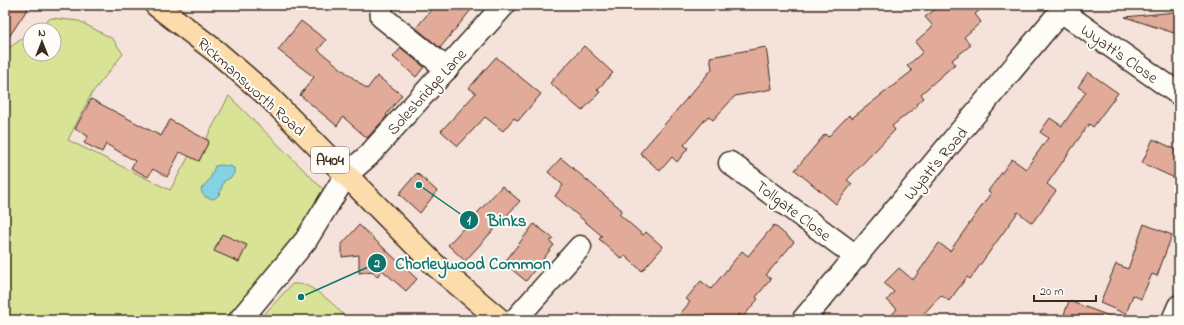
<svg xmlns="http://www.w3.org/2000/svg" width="1184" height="325" font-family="'Indie Flower',sans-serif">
  <rect width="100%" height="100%" fill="#f5e3db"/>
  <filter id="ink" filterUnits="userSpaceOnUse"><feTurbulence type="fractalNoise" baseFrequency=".025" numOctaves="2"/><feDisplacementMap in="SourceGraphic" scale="8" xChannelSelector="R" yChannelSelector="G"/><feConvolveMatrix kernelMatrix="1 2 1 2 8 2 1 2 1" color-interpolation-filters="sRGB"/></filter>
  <g filter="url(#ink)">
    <g fill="#d8e396" stroke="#8a865a">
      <path d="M51,18L79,21L113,39L123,54L92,93L68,140L170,190L189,156L199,161L209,141L206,139L229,96L323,189L296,237L227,320H5V55L9,48L30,33V54H54V30H35Z"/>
      <path d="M292,284C296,284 301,284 305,285C316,289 342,309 346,320H259Z"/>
    </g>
    <path fill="#84d2e2" stroke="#678f94" d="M220,165L230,166L234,168V174L230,178L224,181L219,195L214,199C207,198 202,197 201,189L210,179L215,166Z"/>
    <g fill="#e2aa99" stroke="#3b2a1e">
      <path d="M5,5H30L5,43Z"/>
      <path d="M435,5H475L440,48L416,28Z"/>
      <path d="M941,5H986L975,14L981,22L964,37L971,45L952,60L955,64L921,94L924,98L916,104L917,106L892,126L895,130L847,180L852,184L836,204L795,170L825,134L828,137L849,115L852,118L912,71L907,66L923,52L915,42L933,26L925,17Z"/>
      <path d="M1175,12L1177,34L1125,17Z"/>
      <path d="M301,21L326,40L318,50L367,89L377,76L402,95L386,115L387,116L367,138L343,117L337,126L300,95L314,77L278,50Z"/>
      <path d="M584,46L613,73L597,90L600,92L582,111L550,83Z"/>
      <path d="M766,47L772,89L735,96L713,120L708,116L684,145L688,148L677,162L672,157L660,171L640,153L712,69L710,57Z"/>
      <path d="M401,48L424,67L416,77L393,57Z"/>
      <path d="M496,57L541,94L518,121L514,118L503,131L485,117L458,146L441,131L476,93L469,88Z"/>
      <path d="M1088,72L1118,93L1093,127L1089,124L1047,184L1056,191L1032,223L1018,212L970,279L967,277L949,301L941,295L918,320H887L897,309L887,300L894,292L884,283L899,268L913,280L939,243L950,251L991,193L988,191L1012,159L1026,169L1048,138L1040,132L1050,118L1062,126L1086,92L1078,87Z"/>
      <path d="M91,99L161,136L170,120L209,141L199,161L180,152L167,177L153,169L148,177L131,168L135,161L106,144L102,152L84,143L88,136L75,129Z"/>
      <path d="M1153,139L1179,151V180L1142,163Z"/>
      <path d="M561,158L622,210L619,214L643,235L646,232L663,247L642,271L625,256L622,259L599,239L602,236L555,196L563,185L548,172Z"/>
      <path d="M417,173L437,191L420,213L399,194Z"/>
      <path d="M502,186L520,201L465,261L448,245Z"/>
      <path d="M534,224L553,238L550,242L554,245L526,281L504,263Z"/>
      <path d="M1144,224L1172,235L1157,276L1152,274L1141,299L1133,295L1126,314L1100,303L1116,264L1128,269Z"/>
      <path d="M359,225L417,279L406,291L382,270L377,277L372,271L359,273V255L342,257V244Z"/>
      <path d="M774,225L794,242L766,275L771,279L756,297L758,299L743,317L739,314L734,320H675L690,302L686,299L701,281L711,289L742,251L748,256Z"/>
      <path d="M222,234L247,245L239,262L214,251Z"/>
      <path d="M1069,301L1115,318V320H1062Z"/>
    </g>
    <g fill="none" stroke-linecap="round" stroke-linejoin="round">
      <g stroke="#3b2a1e" stroke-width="25">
        <g id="minor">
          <path d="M381,5L382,17L447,69"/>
          <path d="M1061,11L1179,94"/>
          <path d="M730,163L857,257"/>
          <path d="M240,320L306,240L346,175L368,156L504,5"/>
          <path d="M515,320L580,247"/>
          <path d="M803,320L1066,5"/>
          <path d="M1173,320L1179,306"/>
        </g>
      </g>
      <g stroke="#3b2a1e" stroke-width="25">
        <path id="major" d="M156,5L218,53L269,97L436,266L500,320"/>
      </g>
      <use href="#minor" stroke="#fdfcf7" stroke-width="22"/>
      <use href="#major" stroke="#fddcac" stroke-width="22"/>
    </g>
  </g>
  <g text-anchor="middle" stroke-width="4" stroke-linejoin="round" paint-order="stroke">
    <rect fill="#fdfcf7" stroke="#75695f" stroke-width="1" x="311" y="147" width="38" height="26" rx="3"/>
    <g font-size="15" font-weight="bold" fill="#3b2a1e">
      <text x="330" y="165">A404</text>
    </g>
    <g font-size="16" fill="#3b2a1e" stroke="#fdfcf7">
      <text transform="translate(1120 53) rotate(35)" y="6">Wyatt's Close</text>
      <text transform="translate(252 86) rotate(42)" y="6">Rickmansworth Road</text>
      <text transform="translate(426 91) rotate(-48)" y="6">Solesbridge Lane</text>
      <text transform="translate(935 163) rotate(-50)" y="6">Wyatt's Road</text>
      <text transform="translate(794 210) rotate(37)" y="6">Tollgate Close</text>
    </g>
  </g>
  <path fill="none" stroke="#0f766e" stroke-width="1.5" d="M419 185L469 220M301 297L377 263"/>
  <g fill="#0f766e" stroke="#fdfcf7" stroke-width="1.5">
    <circle cx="419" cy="185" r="4"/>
    <circle cx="301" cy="297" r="4"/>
    <circle cx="469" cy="220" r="10"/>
    <circle cx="377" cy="263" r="10"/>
  </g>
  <g font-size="12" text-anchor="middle" font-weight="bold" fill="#fff">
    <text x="469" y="224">1</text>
    <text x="377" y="267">2</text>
  </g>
  <g font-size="17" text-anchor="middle" font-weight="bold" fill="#0f766e" stroke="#fdfcf7" stroke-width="4" stroke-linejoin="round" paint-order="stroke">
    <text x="507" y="226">Binks</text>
    <text x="473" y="269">Chorleywood Common</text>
  </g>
  <rect width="1184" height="325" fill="none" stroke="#fdfcf7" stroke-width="20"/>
  <rect x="10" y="10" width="1164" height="305" fill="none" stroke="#3b2a1e" stroke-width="1.5" filter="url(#ink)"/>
  <g transform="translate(42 42)"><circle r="19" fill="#fdfcf7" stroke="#afa8a0"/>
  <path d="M0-3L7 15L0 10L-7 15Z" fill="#3b2a1e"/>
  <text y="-6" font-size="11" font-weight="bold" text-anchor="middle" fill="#3b2a1e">N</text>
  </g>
  <path d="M1034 295v6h62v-6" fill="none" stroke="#3b2a1e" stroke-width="2"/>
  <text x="1040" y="295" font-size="12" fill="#3b2a1e" stroke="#fdfcf7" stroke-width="3" paint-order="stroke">20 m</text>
</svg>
